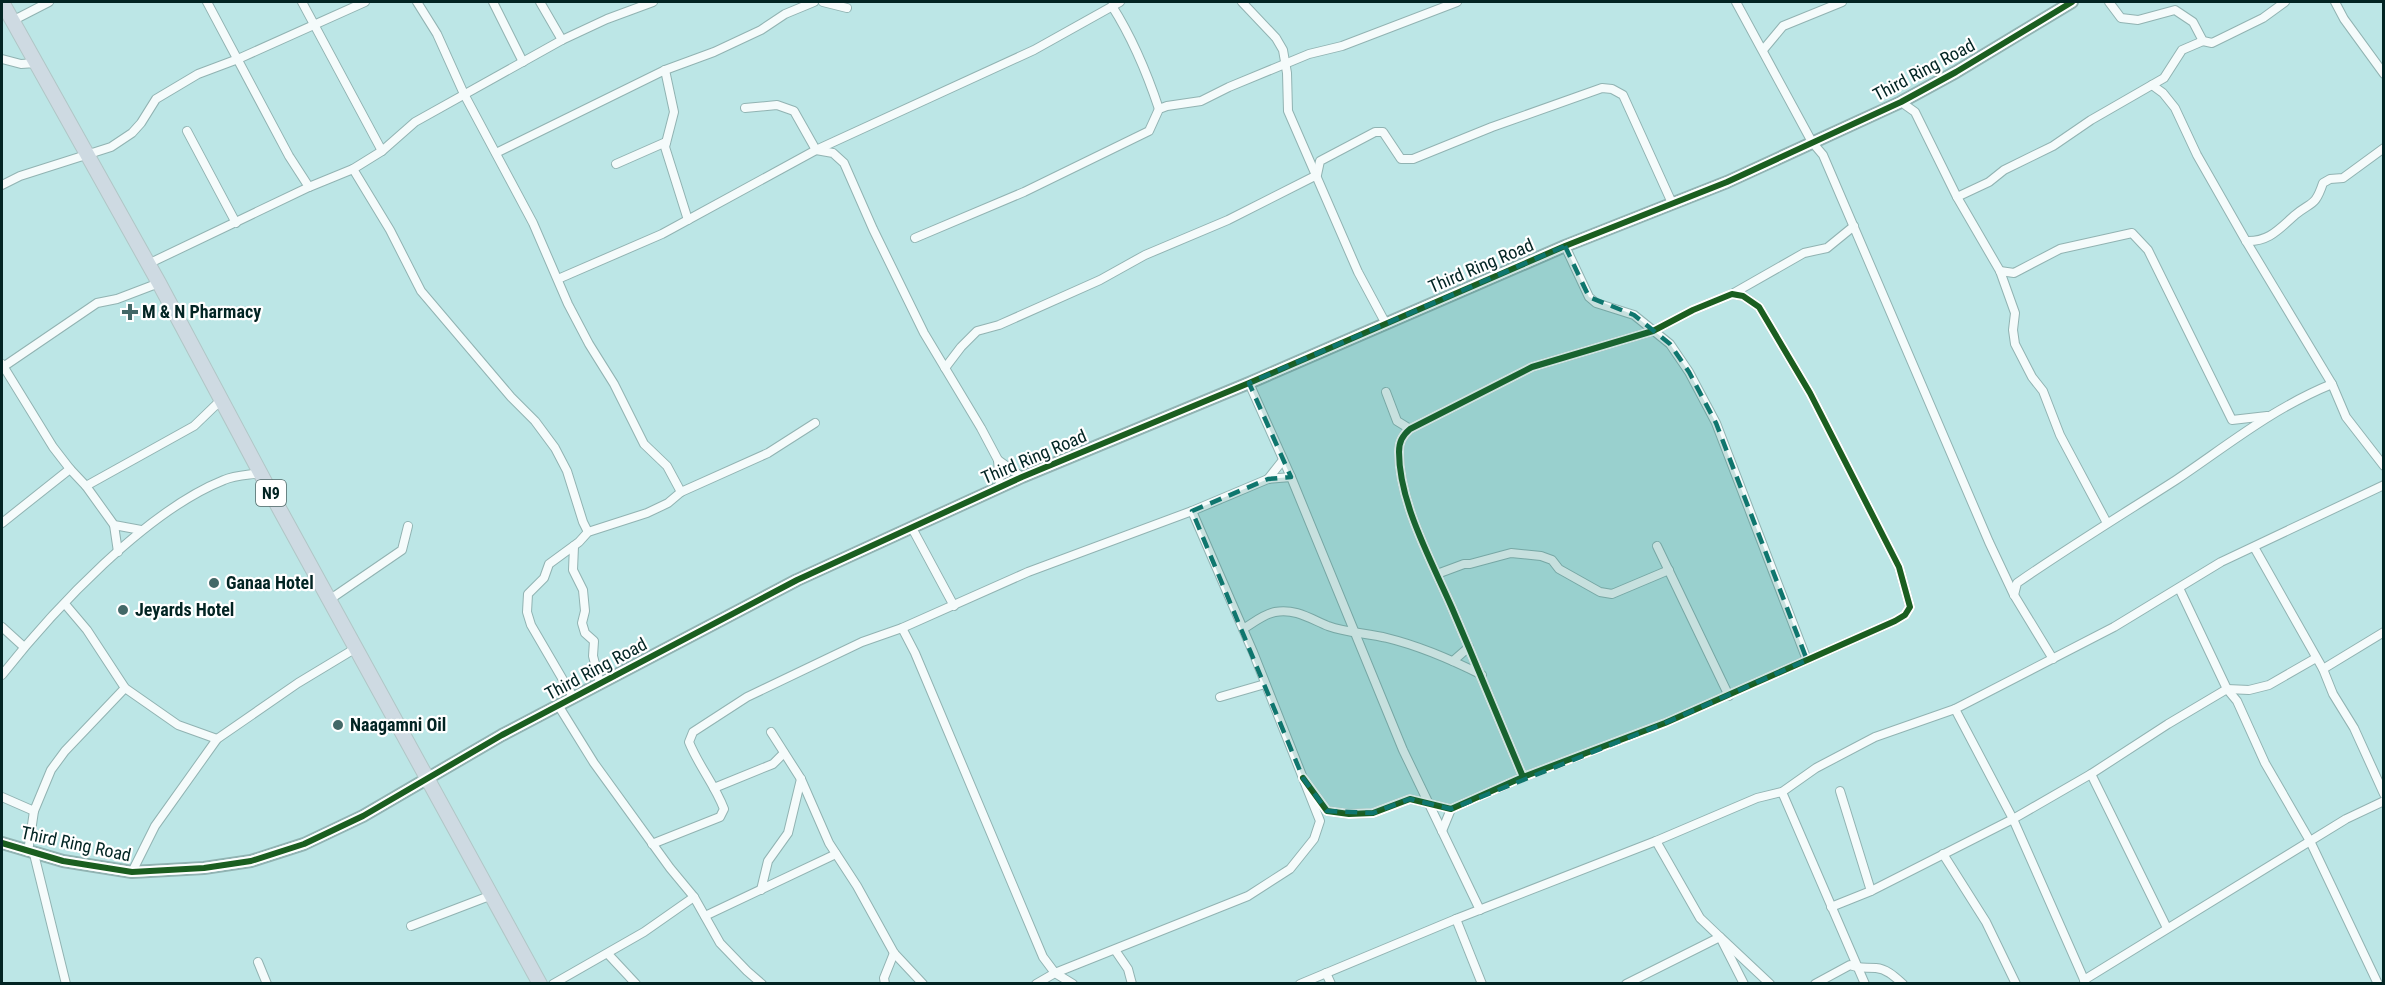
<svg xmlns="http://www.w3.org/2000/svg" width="2385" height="985" font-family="'Roboto Condensed',sans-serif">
  <rect width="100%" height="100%" fill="#bce6e6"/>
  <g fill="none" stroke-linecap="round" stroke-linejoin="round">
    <g stroke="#91b3b2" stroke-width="10">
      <g id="street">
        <path d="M207,2L289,156L309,187L353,169L382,151L415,122L562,40L607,19L653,2"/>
        <path d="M302,2L382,151"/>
        <path d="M417,2L437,34L464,94L533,223L568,304L589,344L614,384L644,444L667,466L681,492"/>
        <path d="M493,2L523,62"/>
        <path d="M540,2L562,40"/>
        <path d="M823,2L847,8"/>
        <path d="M1242,2L1276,38L1283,50L1287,73L1288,111L1358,272L1386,324"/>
        <path d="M1736,2L1812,142L1823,155L1989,542L2014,595L2053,659"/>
        <path d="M2109,2L2121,18L2138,20L2175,10L2193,22L2203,41L2212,43L2263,18L2285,2"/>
        <path d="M2335,2L2344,19L2384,74"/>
        <path d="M1112,6C1133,39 1147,73 1159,109"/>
        <path d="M12,21L49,2"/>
        <path d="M1763,50L1783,26L1842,2"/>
        <path d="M2,59L21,64L36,63"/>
        <path d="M665,70L674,112L665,147L688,220"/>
        <path d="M2152,85L2163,93L2175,108L2197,155L2246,241L2332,384L2346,417L2384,466"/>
        <path d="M1901,102L1915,112L1957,197L2000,271L2015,313L2013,330L2015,344L2032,377L2043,391L2060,435L2107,523"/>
        <path d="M745,108L777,105L794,111L816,150L833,153L844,163L873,229L924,333L981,428L998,460L1000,487"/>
        <path d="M187,131L236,223"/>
        <path d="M496,153L665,70L714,52L761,30L785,14L814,2"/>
        <path d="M616,164L666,142"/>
        <path d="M353,169L390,230L421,291L511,397L535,421L555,448L567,471L583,522L588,532"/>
        <path d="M2,185L20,176L111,147L132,133L141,123L156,99L198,74L238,59L365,2"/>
        <path d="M1957,197L1989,182L2004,170L2053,146L2091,120L2164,78L2182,50L2203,41"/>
        <path d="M915,238L1024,192L1149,131L1159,109L1167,106L1201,101L1229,87L1309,54L1342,46L1457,2"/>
        <path d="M2246,241C2269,242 2279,229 2295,215C2312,201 2315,207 2323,183L2330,179L2343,178L2384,148"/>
        <path d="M1565,246L1589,297L1596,303L1634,315L1670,344L1689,372L1716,423L1807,660"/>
        <path d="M148,264L309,187"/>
        <path d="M2000,271L2014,273L2060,249L2132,233L2148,250L2232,420L2267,416"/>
        <path d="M558,279L662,234L816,150L1034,50L1120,2"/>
        <path d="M1732,294L1804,253L1827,248L1854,226"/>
        <path d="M2,364L53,447L70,469"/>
        <path d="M3,367L97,303L117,299L159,283"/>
        <path d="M945,368L961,347L977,331L999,325L1100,280L1145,255L1228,220L1317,175L1320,161L1375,132H1383L1401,159H1413L1492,127L1602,88L1612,89L1623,95L1672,203"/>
        <path d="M1249,383L1291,477L1403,750L1480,910"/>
        <path d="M1386,392L1397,421L1410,429"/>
        <path d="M998,460L1022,477"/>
        <path d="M1268,479L1283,460"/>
        <path d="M86,486L114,525L141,530"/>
        <path d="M2,523L70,469L86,486L194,426L222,399"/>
        <path d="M114,525L118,552"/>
        <path d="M912,528L954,606"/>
        <path d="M574,546L573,570L583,590L585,611L582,623L585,633L594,641L593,656L600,683"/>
        <path d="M1657,546L1729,696"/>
        <path d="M2254,547L2323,669L2333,694L2354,728L2384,794"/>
        <path d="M1437,574L1464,564H1470L1511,553L1541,556L1552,560L1559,569L1600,592L1612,594L1669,570"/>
        <path d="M2179,588L2227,689L2237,701L2265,763L2310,841L2378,984"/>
        <path d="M2014,595L2017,583C2069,547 2123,514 2176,480C2228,445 2273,408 2332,384"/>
        <path d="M329,600L402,550L408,526"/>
        <path d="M65,604L87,630L125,688L178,725L217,739"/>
        <path d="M2,627L24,647"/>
        <path d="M902,628L915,653L1043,957L1055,973L1248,896L1290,869L1314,839L1320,821L1253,652L1192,511"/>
        <path d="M1243,629C1253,623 1264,614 1275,612C1295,608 1311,619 1328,626C1347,633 1368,633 1387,638C1420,646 1452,660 1482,675"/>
        <path d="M1453,661L1469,647"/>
        <path d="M2323,669L2384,632"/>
        <path d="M2,675C54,609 146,511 224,480C235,475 249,475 260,473"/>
        <path d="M573,697L531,625L527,612L528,594L544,578L549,564L579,542L588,532L647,513L668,503L681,492L768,453L815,423"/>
        <path d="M1220,697L1265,684"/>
        <path d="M558,705L594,763L670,868L694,897L720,943L747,971L762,984"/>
        <path d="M1955,709L2013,819L2086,984"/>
        <path d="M771,732L801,779L829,843L857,886L894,953L923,984"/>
        <path d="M2091,774L2167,928"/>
        <path d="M1303,778L1327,811L1349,814L1373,813L1410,799L1451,809L1523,777C1499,720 1476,664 1452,608C1432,562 1399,503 1399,452C1399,442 1402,436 1410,429L1532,367L1653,331L1693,310L1732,294L1743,296L1759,307L1810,393L1899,567L1910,607L1905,615L1895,621L1665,723L1523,777"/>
        <path d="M714,788L773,764L784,753"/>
        <path d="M1840,791L1871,891"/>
        <path d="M1782,792L1865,984"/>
        <path d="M2,797L34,811L51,770L65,751L125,688"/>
        <path d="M1442,831L1451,809"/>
        <path d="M1656,841L1700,918L1720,937L1744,984"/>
        <path d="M652,844L720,817L724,809C715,785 698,765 689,742L693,732L747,697L862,642L902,628L1028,572L1192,511L1268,479L1291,477"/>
        <path d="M28,852L34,811"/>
        <path d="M34,854L66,984"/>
        <path d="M1943,854L1986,922L2016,984"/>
        <path d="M132,872L155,826L217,739L298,683L356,648"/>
        <path d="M761,890L768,861L788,833L801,779"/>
        <path d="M1831,907L1871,891L2013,819L2091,774L2168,724L2227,689L2249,690L2269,685L2316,658"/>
        <path d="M705,916L836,854"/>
        <path d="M1456,919L1482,984"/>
        <path d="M411,926L492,895"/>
        <path d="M1115,950L1128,969L1132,984"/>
        <path d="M608,954L636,984"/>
        <path d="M258,962L267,984"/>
        <path d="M1326,973L1331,984"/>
        <path d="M2084,980L2346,819L2384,801"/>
        <path d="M553,984L644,932L694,897"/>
        <path d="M885,984L884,978L894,953"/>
        <path d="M1036,984L1055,973L1073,984"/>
        <path d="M1300,984L1456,919L1656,841L1757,798L1782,792L1816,768L1875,737L1955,709L2114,627L2221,562L2384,485"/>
        <path d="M1626,984L1720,937L1770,984"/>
        <path d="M1815,984L1850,965C1859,969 1866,967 1876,968C1887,969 1895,977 1903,984"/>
      </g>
    </g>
    <g stroke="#91b3b2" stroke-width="14">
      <path id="secondary" d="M2,843L63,861L132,872L204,868L251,861L304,844L363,816L502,735L797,580L1022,477L1249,383L1565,246L1727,182L1901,102L1956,72L2072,2"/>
    </g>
    <g stroke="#b0c6c6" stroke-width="16">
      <path id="highway" d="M2,2L159,283L280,510L540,984"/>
    </g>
    <use href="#street" stroke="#f5fbfb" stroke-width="8"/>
    <use href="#secondary" stroke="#e9f1f4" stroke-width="10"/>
    <use href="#highway" stroke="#cedae2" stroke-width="14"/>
    <g stroke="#fff" stroke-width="10">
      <g id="cycleway">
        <path d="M1303,778L1327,811L1349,814L1373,813L1410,799L1451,809L1523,777C1499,720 1476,664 1452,608C1432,562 1399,503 1399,452C1399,442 1402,436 1410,429L1532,367L1653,331L1693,310L1732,294L1743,296L1759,307L1810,393L1899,567L1910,607L1905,615L1895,621L1665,723L1523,777"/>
        <path d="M2,843L63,861L132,872L204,868L251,861L304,844L363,816L502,735L797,580L1022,477L1249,383L1565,246L1727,182L1901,102L1956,72L2072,2"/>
      </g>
    </g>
    <use href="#cycleway" stroke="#1b5e20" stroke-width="6"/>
  </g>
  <path fill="#0f766e" fill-opacity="0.2" stroke="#0f766e" stroke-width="4.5" stroke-dasharray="12 8" stroke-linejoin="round" d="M1565,246L1589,297L1634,315L1670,344L1689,372L1716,423L1807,660L1665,723L1451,809L1410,799L1373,813L1327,811L1303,778L1192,511L1268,479L1291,477L1249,383Z"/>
  <g fill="#436867" stroke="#fff" stroke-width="2">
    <path d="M127 303h6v6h6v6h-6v6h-6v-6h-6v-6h6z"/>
    <circle cx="214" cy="583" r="6"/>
    <circle cx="123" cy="610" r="6"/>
    <circle cx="338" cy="725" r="6"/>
  </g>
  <g text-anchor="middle" stroke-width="4.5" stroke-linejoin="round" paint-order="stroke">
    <rect fill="#fff" stroke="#4e6665" stroke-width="1.5" x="256" y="480" width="30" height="26" rx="4.5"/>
    <g font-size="16" font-weight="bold" fill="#022423">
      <text x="271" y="499">N9</text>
    </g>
    <g font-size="18" fill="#022423" stroke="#fff">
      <text transform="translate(1924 70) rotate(-28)" y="6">Third Ring Road</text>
      <text transform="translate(1481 266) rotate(-23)" y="6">Third Ring Road</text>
      <text transform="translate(1034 457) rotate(-23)" y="6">Third Ring Road</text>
      <text transform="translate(596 669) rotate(-28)" y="6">Third Ring Road</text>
      <text transform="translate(76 844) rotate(12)" y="6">Third Ring Road</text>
    </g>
    <g font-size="18" font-weight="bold" fill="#022423" stroke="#fff" text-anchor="start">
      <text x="142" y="318">M &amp; N Pharmacy</text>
      <text x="226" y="589">Ganaa Hotel</text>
      <text x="135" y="616">Jeyards Hotel</text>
      <text x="350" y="731">Naagamni Oil</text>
    </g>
  </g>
  <rect width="2385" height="985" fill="none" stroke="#022423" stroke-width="6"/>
</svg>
